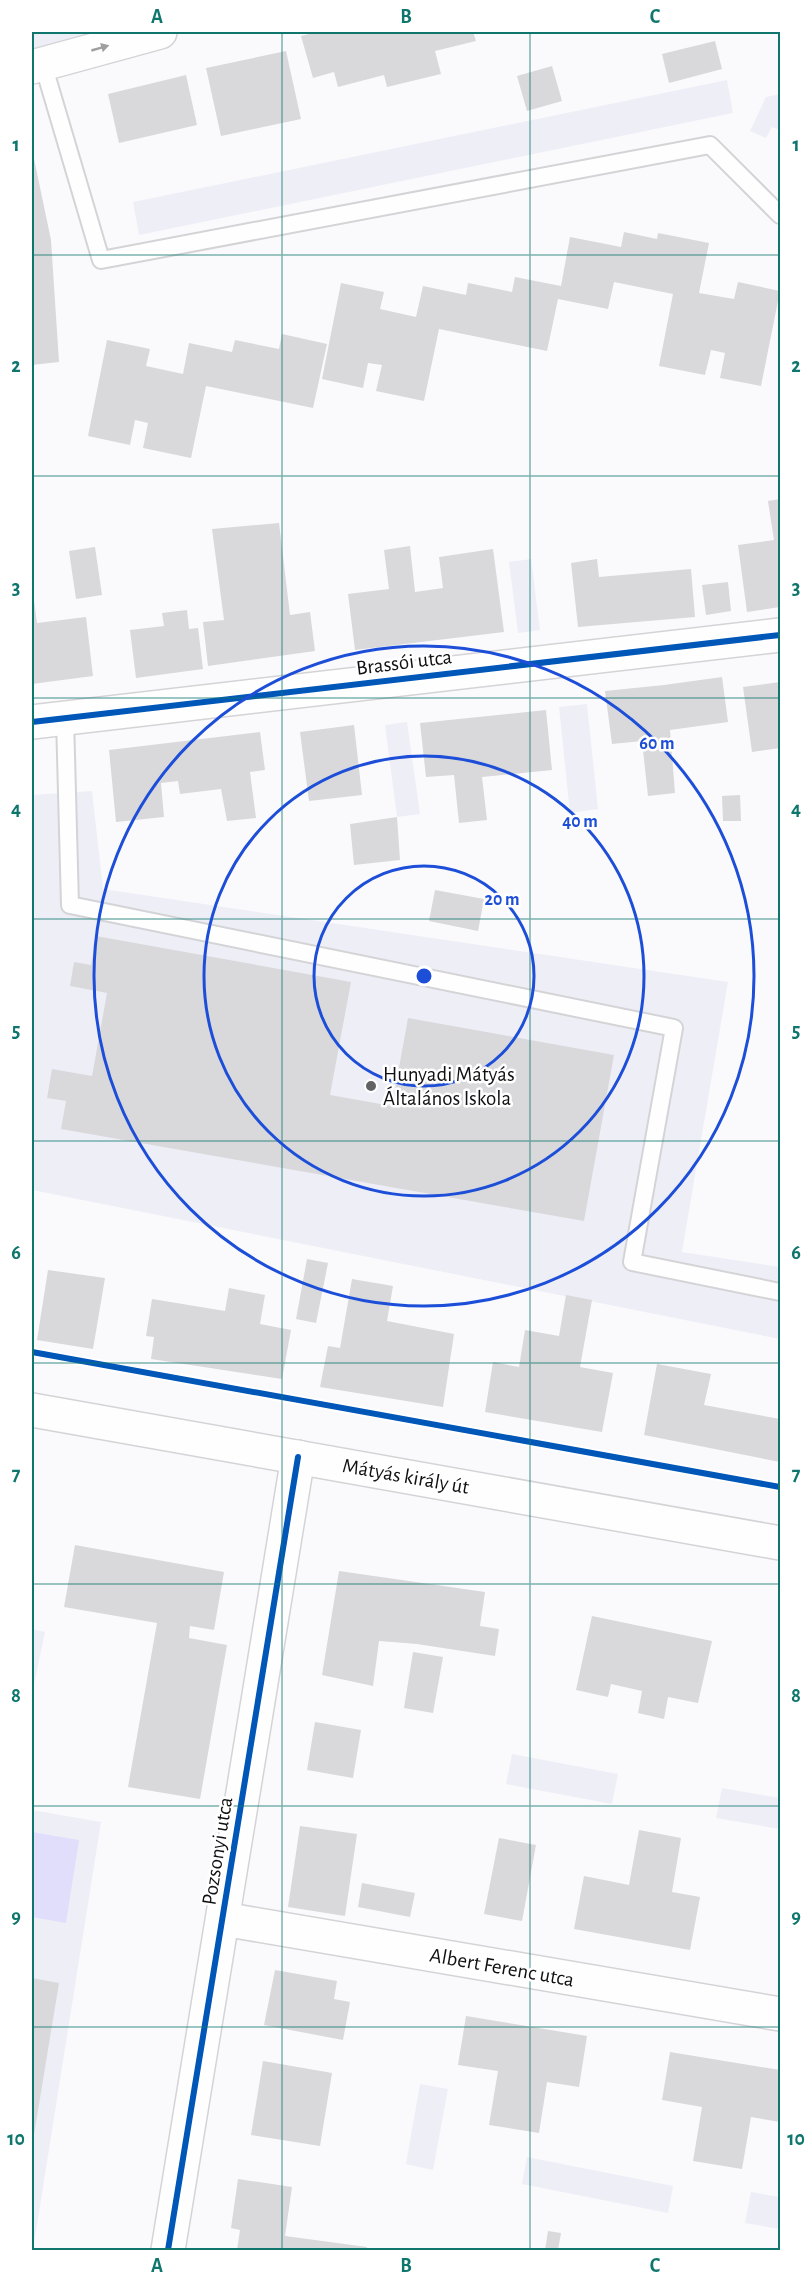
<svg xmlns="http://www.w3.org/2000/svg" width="812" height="2282" font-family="'Alegreya Sans',sans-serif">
  <rect width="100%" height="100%" fill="#fafafd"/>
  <g fill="#eeeef7">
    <path d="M32,32H94L32,49Z"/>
    <path d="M727,80L733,113L139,235L133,202Z"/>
    <path d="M780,94V130L772,127L766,138L750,131L766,97Z"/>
    <path d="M531,559L540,630L518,633L509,562Z"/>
    <path d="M587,704L598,809L570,813L559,707Z"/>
    <path d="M407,722L420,814L397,817L385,725Z"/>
    <path d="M92,791L103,889L728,982L682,1252L780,1267V1339L32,1190V795Z"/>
    <path d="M32,1629L45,1632L32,1694Z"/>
    <path d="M512,1754L618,1774L612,1804L506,1784Z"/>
    <path d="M722,1788L780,1798V1829L716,1818Z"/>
    <path d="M32,1810L101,1822L33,2250H32Z"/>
    <path d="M420,2084L448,2089L433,2170L406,2164Z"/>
    <path d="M527,2157L673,2186L668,2213L522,2184Z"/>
    <path d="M751,2192L780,2197V2229L745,2223Z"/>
  </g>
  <path fill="#e1defb" d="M32,1832L79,1840L66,1923L32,1917Z"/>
  <g fill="#d9d9dc">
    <path d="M317,32H473L476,41L435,51L441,74L387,87L384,75L338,87L334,72L313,78L301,36Z"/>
    <path d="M715,41L722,69L669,83L662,54Z"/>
    <path d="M286,51L301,119L221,136L206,68Z"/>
    <path d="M552,66L562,101L527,111L517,76Z"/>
    <path d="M186,75L197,125L119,143L108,94Z"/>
    <path d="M32,149L51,240L59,362L32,365Z"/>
    <path d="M624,232L657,239L658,233L709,243L699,293L734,299L738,282L780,291L761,386L720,378L725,353L711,350L705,375L659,366L673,294L614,282L608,309L558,299L547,351L439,329L424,401L376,391L382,365L368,363L363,388L322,379L341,283L384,292L380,309L416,317L423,286L466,295L468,283L512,292L515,277L561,286L570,237L621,247Z"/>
    <path d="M282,334L327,344L313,408L206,386L191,458L143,448L148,423L135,420L130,445L88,436L107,340L150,349L146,366L183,374L189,343L232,352L235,340L279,349Z"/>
    <path d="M780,499V607L747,612L738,545L774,540L768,501Z"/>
    <path d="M279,523L290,615L310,612L315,651L208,666L203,622L224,620L212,529Z"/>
    <path d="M410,546L415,592L443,588L439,557L493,549L504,632L355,650L348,594L389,589L384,550Z"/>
    <path d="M95,547L102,595L76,599L69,551Z"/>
    <path d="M597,559L599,577L691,569L695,617L578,627L571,563Z"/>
    <path d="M728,582L731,611L706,615L702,585Z"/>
    <path d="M32,585L37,623L86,617L93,676L32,684Z"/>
    <path d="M187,610L189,629L198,628L203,669L136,678L130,630L164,626L162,613Z"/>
    <path d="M722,677L728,722L670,730L675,793L648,796L642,741L612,744L605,691L664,685Z"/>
    <path d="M780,682V748L752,752L743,687Z"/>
    <path d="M546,710L552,770L482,777L487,820L459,823L454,775L426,777L420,723Z"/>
    <path d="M354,725L362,795L309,801L300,732Z"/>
    <path d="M260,732L265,770L250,772L256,818L227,821L221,789L180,794L178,781L161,783L164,817L116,822L109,750Z"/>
    <path d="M740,795L741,821H723L722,796Z"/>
    <path d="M397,817L400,860L354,865L350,824Z"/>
    <path d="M435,890L484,899L478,931L429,921Z"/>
    <path d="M96,936L351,982L330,1095L392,1106L408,1018L614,1055L584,1221L61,1129L66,1101L47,1098L52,1069L92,1076L107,993L70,986L74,962L91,965Z"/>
    <path d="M307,1259L328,1263L316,1323L296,1319Z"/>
    <path d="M48,1270L105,1278L93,1349L37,1340Z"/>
    <path d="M352,1279L393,1286L387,1321L454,1334L443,1407L320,1387L328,1346L340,1348Z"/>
    <path d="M229,1288L265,1295L260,1324L291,1330L282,1379L151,1359L154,1337L146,1336L152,1299L225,1311Z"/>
    <path d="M566,1295L592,1300L580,1367L613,1373L602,1432L485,1412L493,1362L519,1367L525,1330L559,1336Z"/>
    <path d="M657,1364L711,1374L704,1405L780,1419V1462L644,1435Z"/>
    <path d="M75,1545L224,1572L214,1630L190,1626L189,1638L227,1645L200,1799L128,1787L157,1623L64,1607Z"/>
    <path d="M339,1571L485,1592L480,1626L499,1629L495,1656L417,1644L379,1641L373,1686L322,1675Z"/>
    <path d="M592,1616L712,1641L698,1703L668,1697L664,1719L638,1713L642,1691L611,1684L608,1697L576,1690Z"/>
    <path d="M413,1652L443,1657L433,1713L404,1708Z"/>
    <path d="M315,1722L361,1730L353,1778L307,1770Z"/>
    <path d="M300,1826L357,1834L345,1916L288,1907Z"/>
    <path d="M639,1830L681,1838L672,1892L700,1897L690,1950L574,1929L584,1876L629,1885Z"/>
    <path d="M499,1838L536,1845L522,1921L484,1914Z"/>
    <path d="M362,1883L415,1893L410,1917L358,1907Z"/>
    <path d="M275,1970L337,1981L334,1999L350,2002L343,2040L264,2025Z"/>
    <path d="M32,1978L59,1983L33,2141L32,2140Z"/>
    <path d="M466,2016L587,2036L579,2087L547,2082L539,2133L489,2125L498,2071L458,2065Z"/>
    <path d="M670,2052L780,2070V2122L751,2117L742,2169L693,2161L702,2107L662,2100Z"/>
    <path d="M263,2061L332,2073L320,2146L251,2135Z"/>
    <path d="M238,2179L292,2187L285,2236L367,2247L366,2250H237L240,2230L231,2228Z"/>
    <path d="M548,2231L561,2233L558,2250H545Z"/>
  </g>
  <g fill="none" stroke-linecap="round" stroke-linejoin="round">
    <g stroke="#d4d4d7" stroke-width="20">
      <g id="lane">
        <path d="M43,64L101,260L710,145L780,215"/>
        <path d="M65,718L70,905L674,1028L632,1262L780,1292"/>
      </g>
    </g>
    <g stroke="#d4d4d7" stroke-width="36">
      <g id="street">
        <path d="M32,67L160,32"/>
        <path d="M32,722L780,635"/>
        <path d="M223,1919L780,2014"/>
        <path d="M168,2250L298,1457"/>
      </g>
    </g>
    <g stroke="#d4d4d7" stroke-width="36">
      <path id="primary" d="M32,1410L780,1543"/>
    </g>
    <use href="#lane" stroke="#fefeff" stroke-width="16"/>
    <use href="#street" stroke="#fefeff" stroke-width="33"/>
    <use href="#primary" stroke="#fefeff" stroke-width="33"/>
    <g stroke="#fff" stroke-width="10">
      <g id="cycleway">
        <path d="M32,722L780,635"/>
        <path d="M32,1352L780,1487"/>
        <path d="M168,2250L298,1457"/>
      </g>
    </g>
    <use href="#cycleway" stroke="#0057b8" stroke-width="6"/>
  </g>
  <defs><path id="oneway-solid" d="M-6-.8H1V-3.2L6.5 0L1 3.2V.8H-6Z" transform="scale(1.5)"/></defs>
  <use fill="#9f9fa0" href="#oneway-solid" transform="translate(100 48) rotate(-16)"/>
  <path fill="none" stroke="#0f766e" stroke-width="1.5" stroke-opacity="0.55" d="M282,32V2250M530,32V2250M32,255H780M32,476H780M32,698H780M32,919H780M32,1141H780M32,1363H780M32,1584H780M32,1806H780M32,2027H780"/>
  <g fill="none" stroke="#1d4ed8" stroke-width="3">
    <circle cx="424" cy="976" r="110"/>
    <circle cx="424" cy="976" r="220"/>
    <circle cx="424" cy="976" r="330"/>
  </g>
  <circle fill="#626264" stroke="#fff" stroke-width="2" cx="371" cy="1086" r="6"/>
  <g text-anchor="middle" stroke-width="5" stroke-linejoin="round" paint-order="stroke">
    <g font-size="21" fill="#101012" stroke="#fff">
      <text transform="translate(404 662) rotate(-7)" y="7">Brassói utca</text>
      <text transform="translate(406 1476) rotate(10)" y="7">Mátyás király út</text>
      <text transform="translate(217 1851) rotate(-81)" y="7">Pozsonyi utca</text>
      <text transform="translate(502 1967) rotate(10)" y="7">Albert Ferenc utca</text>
    </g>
    <g font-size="21" fill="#101012" stroke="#fff" text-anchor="start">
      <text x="383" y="1081">Hunyadi Mátyás<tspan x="383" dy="24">Általános Iskola</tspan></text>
    </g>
  </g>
  <circle cx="424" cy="976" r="9" fill="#1d4ed8" stroke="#fff" stroke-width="3"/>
  <g font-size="18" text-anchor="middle" font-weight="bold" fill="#1d4ed8" stroke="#fff" stroke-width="5" stroke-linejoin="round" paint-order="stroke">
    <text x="657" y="749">60 m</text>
    <text x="580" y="827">40 m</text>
    <text x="502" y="905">20 m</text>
  </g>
  <rect width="812" height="2282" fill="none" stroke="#ffffff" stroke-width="66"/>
  <rect x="33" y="33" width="746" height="2216" fill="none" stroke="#0f766e" stroke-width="2"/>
  <g font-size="20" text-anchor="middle" font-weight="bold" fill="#0f766e">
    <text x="157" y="23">A</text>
    <text x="406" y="23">B</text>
    <text x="655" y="23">C</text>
    <text x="16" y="151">1</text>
    <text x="796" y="151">1</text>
    <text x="16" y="372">2</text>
    <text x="796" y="372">2</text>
    <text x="16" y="594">3</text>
    <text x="796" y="594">3</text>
    <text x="16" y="815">4</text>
    <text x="796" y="815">4</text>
    <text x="16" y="1037">5</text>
    <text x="796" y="1037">5</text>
    <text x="16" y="1259">6</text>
    <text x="796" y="1259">6</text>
    <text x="16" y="1480">7</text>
    <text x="796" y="1480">7</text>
    <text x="16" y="1702">8</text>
    <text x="796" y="1702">8</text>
    <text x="16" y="1923">9</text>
    <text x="796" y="1923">9</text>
    <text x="16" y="2145">10</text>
    <text x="796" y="2145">10</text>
    <text x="157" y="2272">A</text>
    <text x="406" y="2272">B</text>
    <text x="655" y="2272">C</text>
  </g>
</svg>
